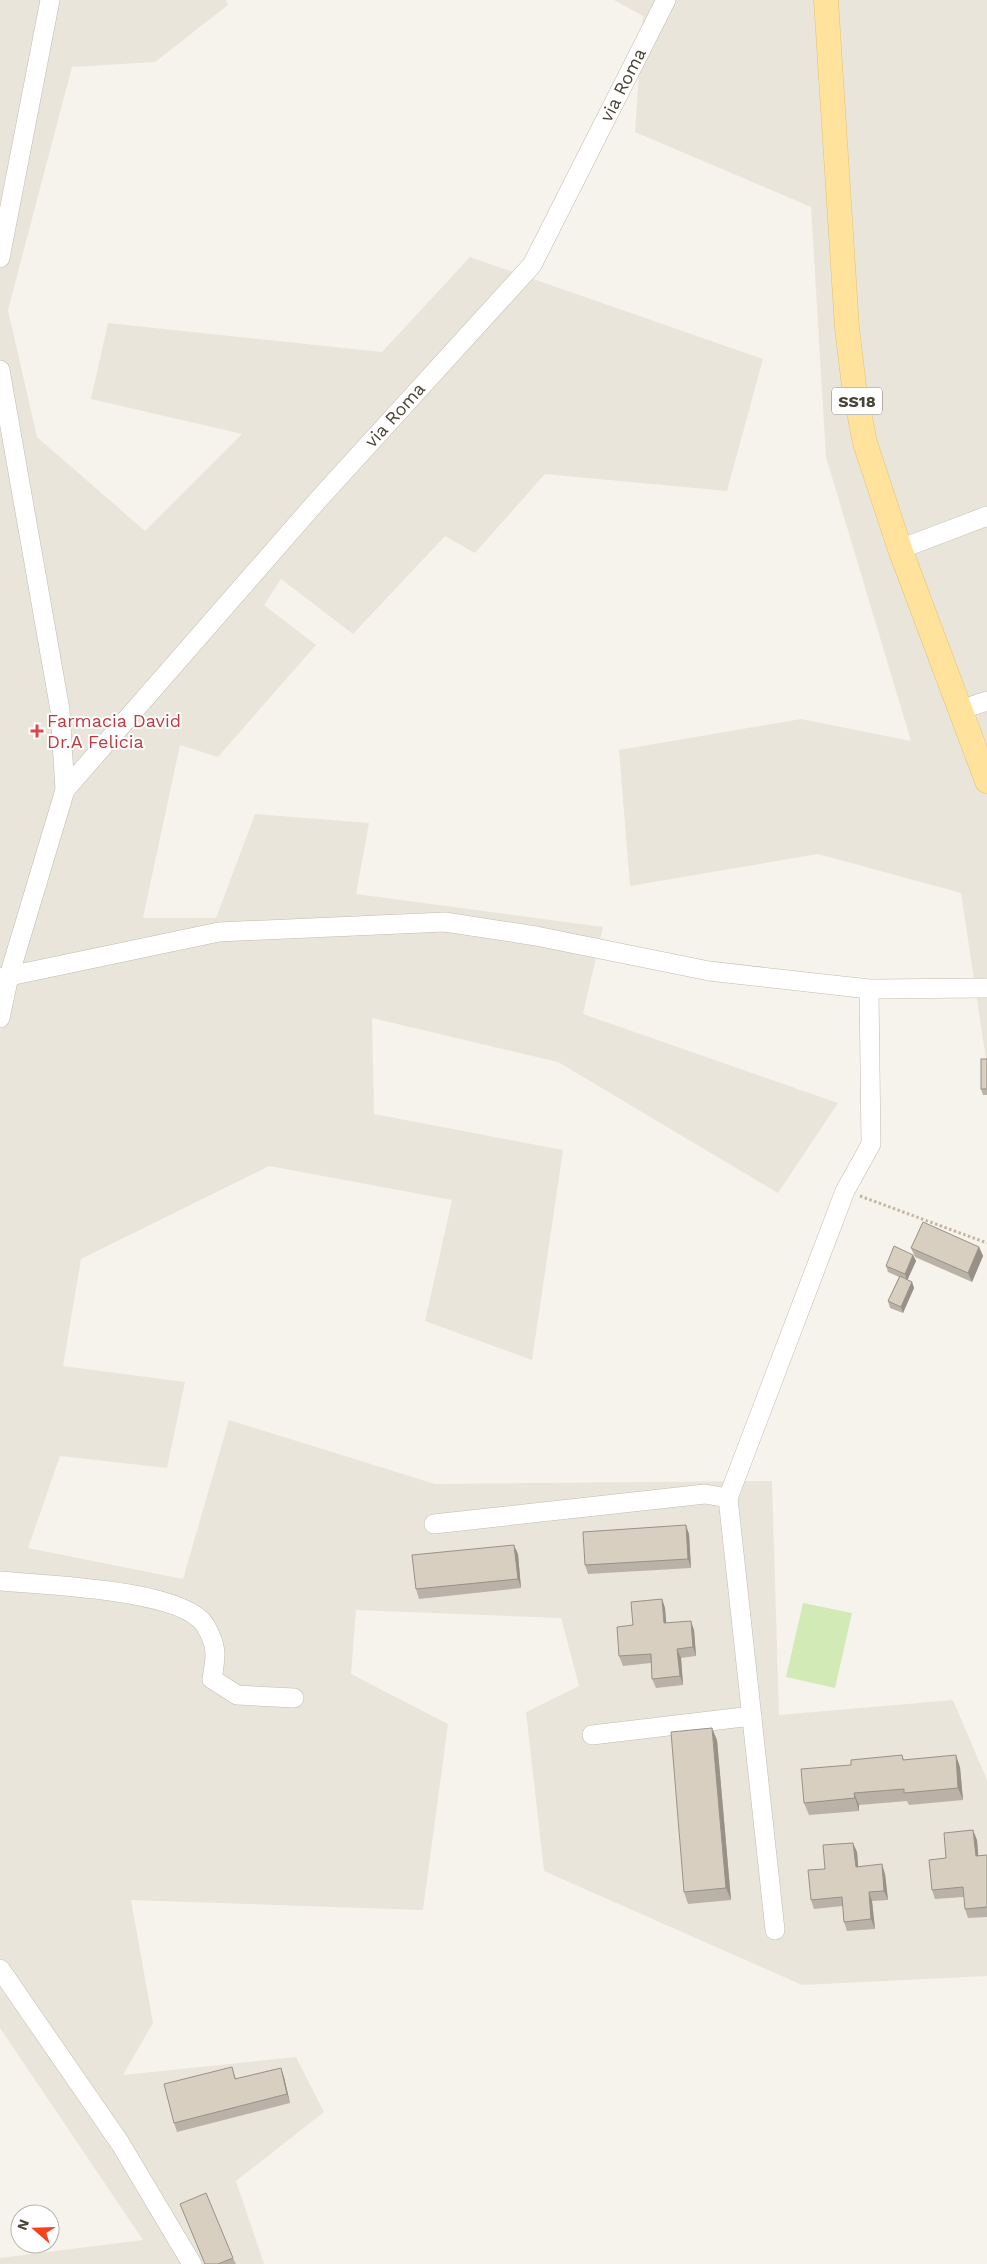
<svg xmlns="http://www.w3.org/2000/svg" width="987" height="2264" font-family="'Work Sans',sans-serif">
  <rect width="100%" height="100%" fill="#f6f3ec"/>
  <g fill="#eae5da">
    <path d="M0,0H226L228,5L155,62L72,67L8,310L37,437L145,531L242,434L91,399L108,323L382,352L470,257L763,359L727,491L545,474L475,553L445,536L353,634L281,579L264,605L316,645L218,757L180,745L143,918H216L255,814L369,823L356,894L603,927L583,1014L838,1103L778,1193L558,1062L372,1018L374,1114L563,1150L532,1360L425,1321L452,1200L269,1166L81,1259L63,1366L185,1382L167,1468L60,1456L28,1548L183,1579L229,1420L435,1484L772,1481L779,1715L953,1700L987,1780V1976L802,1985L544,1871L526,1712L579,1686L561,1618L356,1610L351,1674L448,1724L423,1910L131,1900L153,2023L123,2075L296,2057L324,2112L236,2181L264,2264H0V2258L143,2240L0,2028Z"/>
    <path d="M614,0H987V1066L961,893L818,854L630,886L619,750L801,719L911,741L826,457L811,207L635,132L643,16Z"/>
  </g>
  <path fill="#d2eab5" d="M803,1603L852,1613L835,1688L786,1677Z"/>
  <g fill="none" stroke-linecap="round" stroke-linejoin="round">
    <g stroke="#c2bbae" stroke-width="20">
      <g id="minor">
        <path d="M0,258L50,0"/>
        <path d="M0,370L60,710L65,790L9,976L0,1018"/>
        <path d="M900,549L987,516"/>
        <path d="M960,710L987,701"/>
        <path d="M65,790L318,500L532,265L666,0"/>
        <path d="M0,978L219,932L445,922L536,936L709,971L869,989L987,988"/>
        <path d="M434,1524L705,1494L728,1498"/>
        <path d="M0,1581C42,1585 182,1589 205,1625C218,1647 216,1656 212,1679L237,1695L294,1698"/>
        <path d="M592,1735L752,1716"/>
        <path d="M775,1930L728,1498L845,1191L871,1144L869,989"/>
        <path d="M0,1969L120,2143L192,2264"/>
      </g>
    </g>
    <g stroke="#e6c16a" stroke-width="25">
      <path id="major" d="M826,0L847,328L854,386L865,443L900,549L987,781"/>
    </g>
    <path stroke="#c4b79f" stroke-width="3" stroke-dasharray="2.5 2.5" stroke-linecap="butt" d="M860,1196L987,1243"/>
    <use href="#minor" stroke="#fff" stroke-width="19"/>
    <use href="#major" stroke="#ffe39c" stroke-width="24"/>
  </g>
  <g fill="#bab2a6">
    <path d="M987,1059V1095H983L981,1089Z"/>
    <path d="M979,1247L983,1256L972,1282L915,1257L911,1248Z"/>
    <path d="M913,1255L916,1261L907,1280L912,1282L914,1288L903,1313L890,1308L888,1301L899,1277L888,1272L886,1266Z"/>
    <path d="M689,1534L691,1568L588,1574L585,1565Z"/>
    <path d="M518,1554L521,1588L419,1599L416,1589Z"/>
    <path d="M662,1599L665,1608L666,1623L694,1630L696,1656L681,1658L683,1685L656,1688L652,1679L651,1663L623,1666L619,1656L633,1625Z"/>
    <path d="M717,1740L731,1900L688,1904L684,1892Z"/>
    <path d="M902,1755L904,1760L960,1767L963,1800L909,1805L907,1801L859,1805V1811L809,1815L804,1803Z"/>
    <path d="M977,1840L978,1856L987,1855V1917L968,1918L965,1909L964,1897L935,1899L932,1890Z"/>
    <path d="M857,1852L858,1867L885,1874L888,1900L872,1901L875,1929L847,1931L844,1922L843,1906L814,1909L811,1900Z"/>
    <path d="M232,2067L236,2079L281,2068L284,2077L290,2103L177,2132L174,2123Z"/>
    <path d="M180,2204L233,2258L236,2264H205Z"/>
  </g>
  <g fill="#979187">
    <path d="M979,1247L983,1256L972,1282L968,1273Z"/>
    <path d="M913,1255L916,1261L907,1281L905,1274Z"/>
    <path d="M912,1282L914,1288L903,1313L901,1307Z"/>
    <path d="M686,1525L689,1534L691,1568L688,1559Z"/>
    <path d="M514,1545L518,1554L521,1588L518,1579Z"/>
    <path d="M662,1599L665,1608L667,1633L664,1623Z"/>
    <path d="M691,1621L694,1630L696,1656L693,1647Z"/>
    <path d="M677,1649L681,1658L683,1685L680,1676Z"/>
    <path d="M712,1728L717,1740L731,1900L726,1888Z"/>
    <path d="M956,1755L960,1767L963,1800L958,1788Z"/>
    <path d="M854,1793L859,1805V1811L855,1798Z"/>
    <path d="M973,1830L977,1840L979,1865L976,1856Z"/>
    <path d="M853,1843L857,1852L859,1876L856,1867Z"/>
    <path d="M882,1864L885,1874L888,1900L884,1891Z"/>
    <path d="M869,1892L872,1901L875,1929L871,1919Z"/>
    <path d="M281,2068L284,2077L290,2103L287,2094Z"/>
  </g>
  <g fill="#d8cfc1" stroke="#979187">
    <rect x="981" y="1059" width="6" height="30"/>
    <path d="M923,1222L979,1247L968,1273L911,1248Z"/>
    <path d="M894,1246L913,1255L905,1274L886,1266Z"/>
    <path d="M900,1276L912,1282L901,1307L888,1301Z"/>
    <path d="M686,1525L688,1559L585,1565L583,1532Z"/>
    <path d="M514,1545L518,1579L416,1589L412,1555Z"/>
    <path d="M662,1599L664,1623L691,1621L693,1647L677,1649L680,1676L652,1679L651,1654L619,1656L617,1627L633,1625L631,1602Z"/>
    <path d="M712,1728L726,1888L684,1892L671,1732Z"/>
    <path d="M902,1755L903,1760L956,1755L958,1788L904,1793V1789L854,1793L855,1798L804,1803L801,1769L851,1765V1760Z"/>
    <path d="M973,1830L976,1856L987,1855V1907L965,1909L963,1887L932,1890L929,1860L946,1858L944,1833Z"/>
    <path d="M853,1843L856,1867L882,1864L884,1891L869,1892L871,1919L844,1922L842,1897L811,1900L808,1870L825,1869L823,1845Z"/>
    <path d="M232,2067L235,2079L281,2068L287,2094L174,2123L164,2084Z"/>
    <path d="M206,2193L233,2258L218,2264H205L180,2204Z"/>
  </g>
  <path fill="#e0444e" stroke="#fff" stroke-width="2" d="M34.5 723.5h5v5h5v5h-5v5h-5v-5h-5v-5h5z"/>
  <g text-anchor="middle" stroke-width="4" stroke-linejoin="round" paint-order="stroke">
    <rect fill="#fff" stroke="#817c74" stroke-width="1" x="832" y="387.5" width="50" height="27" rx="4"/>
    <g font-size="16" font-weight="bold" fill="#4b4439">
      <text x="857" y="407">SS18</text>
    </g>
    <g font-size="18" fill="#4b4439" stroke="#fff">
      <text transform="translate(623 85) rotate(-63)" y="6">via Roma</text>
      <text transform="translate(395 415) rotate(-48)" y="6">via Roma</text>
    </g>
    <g font-size="18" fill="#be3a42" stroke="#fff" text-anchor="start">
      <text x="47" y="727">Farmacia David<tspan x="47" dy="21">Dr.A Felicia</tspan></text>
    </g>
  </g>
  <g transform="translate(35 2229) rotate(290)"><circle r="24" fill="#ffffff" stroke="#b7b4b0"/>
  <path d="M0-4L9 19L0 12L-9 19Z" fill="#fc3f1d"/>
  <text y="-8" font-size="14" font-weight="bold" text-anchor="middle" fill="#4b4439">N</text>
  </g>
</svg>
